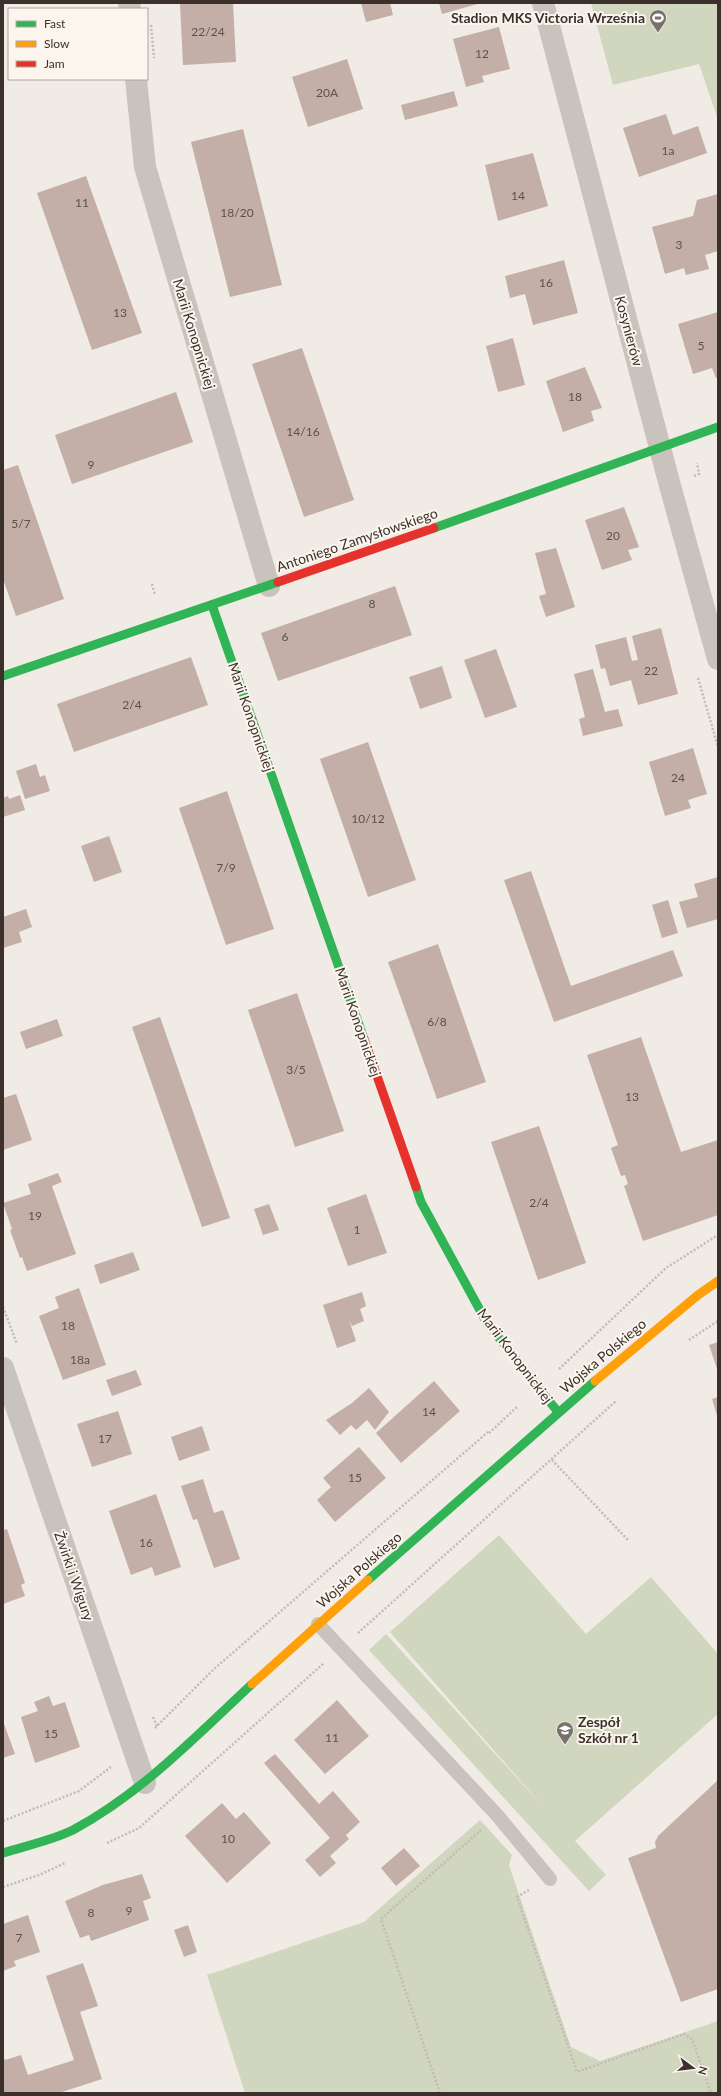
<svg xmlns="http://www.w3.org/2000/svg" width="721" height="2096" font-family="Lato,sans-serif">
  <rect width="100%" height="100%" fill="#f0ebe5"/>
  <g fill="#d1d6bf">
    <path d="M591,3H718V120L699,64L613,85Z"/>
    <path d="M499,1535L586,1634L651,1577L718,1654V1714L575,1841L606,1875L589,1891L369,1650L386,1634L548,1812L390,1632Z"/>
    <path d="M480,1820L512,1855L509,1865L571,2047L600,2061L718,2021V2093H245L207,1975L364,1922Z"/>
  </g>
  <g fill="#c3afa7">
    <path d="M180,3H233L236,62L183,65Z"/>
    <path d="M361,3H390L393,15L366,22Z"/>
    <path d="M439,3H481L442,14Z"/>
    <path d="M499,27L510,69L482,76L484,82L466,87L453,39Z"/>
    <path d="M347,59L363,109L308,127L292,77Z"/>
    <path d="M454,91L458,106L405,120L401,105Z"/>
    <path d="M666,114L673,135L698,126L707,153L639,177L623,128Z"/>
    <path d="M243,129L282,285L230,297L191,142Z"/>
    <path d="M533,153L548,206L498,221L485,165Z"/>
    <path d="M86,176L142,333L92,350L37,193Z"/>
    <path d="M718,194V251L705,255L709,269L686,275L684,268L665,274L652,227L693,216L697,200Z"/>
    <path d="M564,260L578,313L533,325L525,294L510,298L505,276Z"/>
    <path d="M718,312V378H716L712,368L693,374L678,324Z"/>
    <path d="M513,338L525,385L498,392L486,346Z"/>
    <path d="M302,348L354,500L304,517L252,364Z"/>
    <path d="M585,367L602,408L591,411L594,421L563,432L546,381Z"/>
    <path d="M176,392L193,442L72,484L55,435Z"/>
    <path d="M18,465L64,599L16,616L3,579V470Z"/>
    <path d="M624,507L639,547L628,550L632,560L602,570L585,520Z"/>
    <path d="M556,548L575,607L546,617L539,596L546,594L535,553Z"/>
    <path d="M395,586L412,635L278,681L261,633Z"/>
    <path d="M661,628L678,694L638,705L631,680L610,686L605,668L601,669L595,645L626,637L632,661L638,660L632,636Z"/>
    <path d="M496,649L517,707L485,718L464,660Z"/>
    <path d="M191,657L208,705L74,752L57,704Z"/>
    <path d="M442,666L452,698L420,709L409,677Z"/>
    <path d="M593,669L605,712L618,709L623,726L583,736L579,719L585,717L574,674Z"/>
    <path d="M368,742L416,880L368,897L320,759Z"/>
    <path d="M693,748L707,794L688,800L691,808L665,816L649,762Z"/>
    <path d="M36,764L40,777L45,775L50,791L25,799L16,771Z"/>
    <path d="M227,791L274,929L226,945L179,808Z"/>
    <path d="M20,795L25,810L3,817V798L8,796L9,799Z"/>
    <path d="M109,836L122,872L94,882L81,846Z"/>
    <path d="M531,871L571,986L673,950L683,976L554,1022L504,880Z"/>
    <path d="M718,877V919L687,928L679,902L698,897L694,884Z"/>
    <path d="M668,900L678,933L662,938L652,905Z"/>
    <path d="M26,909L32,927L19,932L22,942L3,948V917Z"/>
    <path d="M438,944L486,1082L437,1099L388,962Z"/>
    <path d="M297,993L344,1131L295,1147L248,1010Z"/>
    <path d="M160,1017L230,1218L202,1227L132,1027Z"/>
    <path d="M57,1019L63,1036L26,1049L20,1032Z"/>
    <path d="M641,1037L681,1152L718,1140V1215L643,1241L624,1186L628,1184L625,1175L621,1176L611,1148L618,1145L587,1055Z"/>
    <path d="M16,1094L32,1140L3,1150V1098Z"/>
    <path d="M539,1126L586,1263L538,1280L491,1142Z"/>
    <path d="M58,1173L62,1182L52,1186L76,1254L27,1271L22,1257L20,1258L10,1230L12,1229L3,1203L31,1194L28,1184Z"/>
    <path d="M366,1194L387,1253L348,1266L327,1208Z"/>
    <path d="M269,1204L279,1230L263,1235L254,1209Z"/>
    <path d="M133,1252L140,1270L100,1284L94,1265Z"/>
    <path d="M79,1288L106,1365L63,1380L39,1316L59,1308L55,1297Z"/>
    <path d="M362,1292L366,1306L360,1309L364,1321L352,1326L349,1320L356,1341L337,1348L323,1305Z"/>
    <path d="M718,1342V1372L709,1345Z"/>
    <path d="M136,1370L142,1385L112,1396L106,1380Z"/>
    <path d="M434,1381L460,1411L401,1463L376,1433Z"/>
    <path d="M369,1388L389,1412L375,1430L367,1420L356,1430L351,1425L340,1435L326,1420L352,1403Z"/>
    <path d="M718,1397V1419L712,1399Z"/>
    <path d="M118,1411L132,1454L92,1467L77,1424Z"/>
    <path d="M202,1426L210,1450L179,1461L171,1437Z"/>
    <path d="M359,1447L386,1478L335,1522L317,1500L331,1487L323,1478Z"/>
    <path d="M203,1479L214,1513L223,1510L240,1559L214,1568L197,1519L193,1520L181,1486Z"/>
    <path d="M156,1494L181,1567L155,1576L152,1567L131,1575L109,1511Z"/>
    <path d="M7,1529L25,1583L21,1585L25,1596L3,1604V1530Z"/>
    <path d="M49,1696L53,1706L65,1702L80,1747L35,1763L21,1717L38,1711L34,1702Z"/>
    <path d="M337,1700L369,1736L325,1774L294,1740Z"/>
    <path d="M3,1721L15,1754L3,1758Z"/>
    <path d="M275,1754L319,1804L333,1791L360,1822L346,1835L349,1839L330,1856L336,1863L320,1877L305,1860L330,1838L264,1763Z"/>
    <path d="M718,1780V1989L681,2002L628,1858L656,1848L655,1842L658,1836Z"/>
    <path d="M222,1803L236,1819L244,1812L271,1843L227,1883L185,1836Z"/>
    <path d="M404,1848L420,1866L396,1886L381,1868Z"/>
    <path d="M142,1874L151,1898L143,1901L149,1920L91,1941L89,1935L80,1938L65,1901L103,1885Z"/>
    <path d="M28,1915L40,1952L14,1961L16,1966L3,1971V1924Z"/>
    <path d="M188,1925L197,1952L184,1957L174,1930Z"/>
    <path d="M83,1963L98,2006L80,2012L102,2079L59,2093H3V2056L5,2060L21,2055L28,2075L74,2060L46,1976Z"/>
  </g>
  <g fill="none" stroke-linecap="round" stroke-linejoin="round">
    <g stroke="#c2bbb6" stroke-width="2.5" stroke-dasharray="2 2" stroke-linecap="butt">
      <path d="M151,25L154,58"/>
      <path d="M694,476L699,474L697,463"/>
      <path d="M152,584L155,595"/>
      <path d="M698,678L718,747"/>
      <path d="M3,1307L17,1344"/>
      <path d="M689,1340L718,1321"/>
      <path d="M559,1369L666,1268L718,1235"/>
      <path d="M489,1433L518,1406"/>
      <path d="M552,1460L628,1540"/>
      <path d="M358,1633L616,1401"/>
      <path d="M153,1717L157,1726"/>
      <path d="M155,1728L214,1669L488,1432"/>
      <path d="M3,1821L79,1791L111,1767"/>
      <path d="M107,1843L139,1828L324,1663"/>
      <path d="M3,1887L39,1875L65,1863"/>
      <path d="M529,1890L517,1897L577,2072L684,2034L692,2039L711,2093"/>
      <path d="M440,2093L381,1919L481,1830"/>
    </g>
    <path stroke="#c9c3be" stroke-width="14" d="M318,1624L497,1815L550,1879"/>
    <g stroke="#c9c3be" stroke-width="22">
      <path d="M129,3L130,9"/>
      <path d="M543,3L669,482L718,659"/>
      <path d="M136,79L145,167L269,586"/>
      <path d="M3,1368L145,1783"/>
    </g>
    <g stroke="#30b455" stroke-width="9">
      <path d="M434,528L718,427"/>
      <path d="M212,605L364,1039"/>
      <path d="M3,676L278,582"/>
      <path d="M416,1187L421,1202L487,1323L558,1412"/>
      <path d="M368,1580L595,1381"/>
      <path d="M3,1853C25,1846 53,1840 73,1830C142,1793 195,1737 252,1684"/>
    </g>
    <g stroke="#ff9f0a" stroke-width="9">
      <path d="M595,1381L698,1295L718,1281"/>
      <path d="M252,1684L368,1580"/>
    </g>
    <g stroke="#e5322d" stroke-width="9">
      <path d="M278,582L434,528"/>
      <path d="M364,1039L416,1187"/>
    </g>
  </g>
  <defs>
    <g id="stadium-pin" transform="scale(0.9)"><path d="M0 17L-7.5 6A9.5 9.5 0 1 1 7.5 6Z" fill="#7a716c" stroke="#fbf5ee"/><path d="M0-5a6.5 5 0 1 0 0 10a6.5 5 0 1 0 0-10ZM-3.5-1.8h7v3.6h-7Z" fill="#fff"/></g>
    <g id="school-pin" transform="scale(0.9)"><path d="M0 17L-7.5 6A9.5 9.5 0 1 1 7.5 6Z" fill="#7a716c" stroke="#fbf5ee"/><path d="M0-5L7-2L0 1L-7-2ZM-4 1L0 2.5L4 1V4Q0 6-4 4Z" fill="#fff"/></g>
  </defs>
  <g fill-rule="evenodd">
    <use href="#stadium-pin" x="658" y="18"/>
    <use href="#school-pin" x="565" y="1730"/>
  </g>
  <g text-anchor="middle" stroke-width="4" stroke-linejoin="round" paint-order="stroke">
    <g font-size="12" fill="#5d504a">
      <text x="208" y="36">22/24</text>
      <text x="482" y="58">12</text>
      <text x="327" y="97">20A</text>
      <text x="668" y="155">1a</text>
      <text x="518" y="200">14</text>
      <text x="82" y="207">11</text>
      <text x="237" y="217">18/20</text>
      <text x="679" y="249">3</text>
      <text x="546" y="287">16</text>
      <text x="120" y="317">13</text>
      <text x="701" y="350">5</text>
      <text x="575" y="401">18</text>
      <text x="303" y="436">14/16</text>
      <text x="91" y="469">9</text>
      <text x="21" y="528">5/7</text>
      <text x="613" y="540">20</text>
      <text x="372" y="608">8</text>
      <text x="285" y="641">6</text>
      <text x="651" y="675">22</text>
      <text x="132" y="709">2/4</text>
      <text x="678" y="782">24</text>
      <text x="368" y="823">10/12</text>
      <text x="226" y="872">7/9</text>
      <text x="437" y="1026">6/8</text>
      <text x="296" y="1074">3/5</text>
      <text x="632" y="1101">13</text>
      <text x="539" y="1207">2/4</text>
      <text x="35" y="1220">19</text>
      <text x="357" y="1234">1</text>
      <text x="68" y="1330">18</text>
      <text x="80" y="1364">18a</text>
      <text x="429" y="1416">14</text>
      <text x="105" y="1443">17</text>
      <text x="355" y="1482">15</text>
      <text x="146" y="1547">16</text>
      <text x="51" y="1738">15</text>
      <text x="332" y="1742">11</text>
      <text x="228" y="1843">10</text>
      <text x="129" y="1915">9</text>
      <text x="91" y="1917">8</text>
      <text x="19" y="1942">7</text>
    </g>
    <g font-size="14" font-weight="bold" fill="#3b302b" stroke="#fbf5ee" text-anchor="end">
      <text x="645" y="23">Stadion MKS Victoria Września</text>
      <text x="578" y="1727" text-anchor="start">Zespół<tspan x="578" dy="16">Szkół nr 1</tspan></text>
    </g>
    <g font-size="14" fill="#3b302b" stroke="#fbf5ee">
      <text transform="translate(629 331) rotate(75)" y="5">Kosynierów</text>
      <text transform="translate(194 334) rotate(73)" y="5">Marii Konopnickiej</text>
      <text transform="translate(357 540) rotate(-19)" y="5">Antoniego Zamysłowskiego</text>
      <text transform="translate(251 717) rotate(71)" y="5">Marii Konopnickiej</text>
      <text transform="translate(358 1022) rotate(71)" y="5">Marii Konopnickiej</text>
      <text transform="translate(515 1356) rotate(53)" y="5">Marii Konopnickiej</text>
      <text transform="translate(603 1356) rotate(-40)" y="5">Wojska Polskiego</text>
      <text transform="translate(359 1570) rotate(-41)" y="5">Wojska Polskiego</text>
      <text transform="translate(74 1576) rotate(71)" y="5">Żwirki i Wigury</text>
    </g>
  </g>
  <rect width="721" height="2096" fill="none" stroke="#3b302b" stroke-width="8"/>
  <rect x="8" y="8" width="140" height="72" fill="#fbf5ee" stroke="#aea6a0"/>
  <rect x="16" y="21" width="20" height="6" fill="#30b455" stroke="#aea6a0"/>
  <text x="44" y="28" font-size="12" fill="#3b302b">Fast</text>
  <rect x="16" y="41" width="20" height="6" fill="#ff9f0a" stroke="#aea6a0"/>
  <text x="44" y="48" font-size="12" fill="#3b302b">Slow</text>
  <rect x="16" y="61" width="20" height="6" fill="#e5322d" stroke="#aea6a0"/>
  <text x="44" y="68" font-size="12" fill="#3b302b">Jam</text>
  <g transform="translate(693 2068) rotate(105)" stroke="#fbf5ee" stroke-width="3" paint-order="stroke">
  <path d="M0-3L7 15L0 10L-7 15Z" fill="#3b302b"/>
  <text y="-6" font-size="11" font-weight="bold" text-anchor="middle" fill="#3b302b">N</text>
  </g>
</svg>
